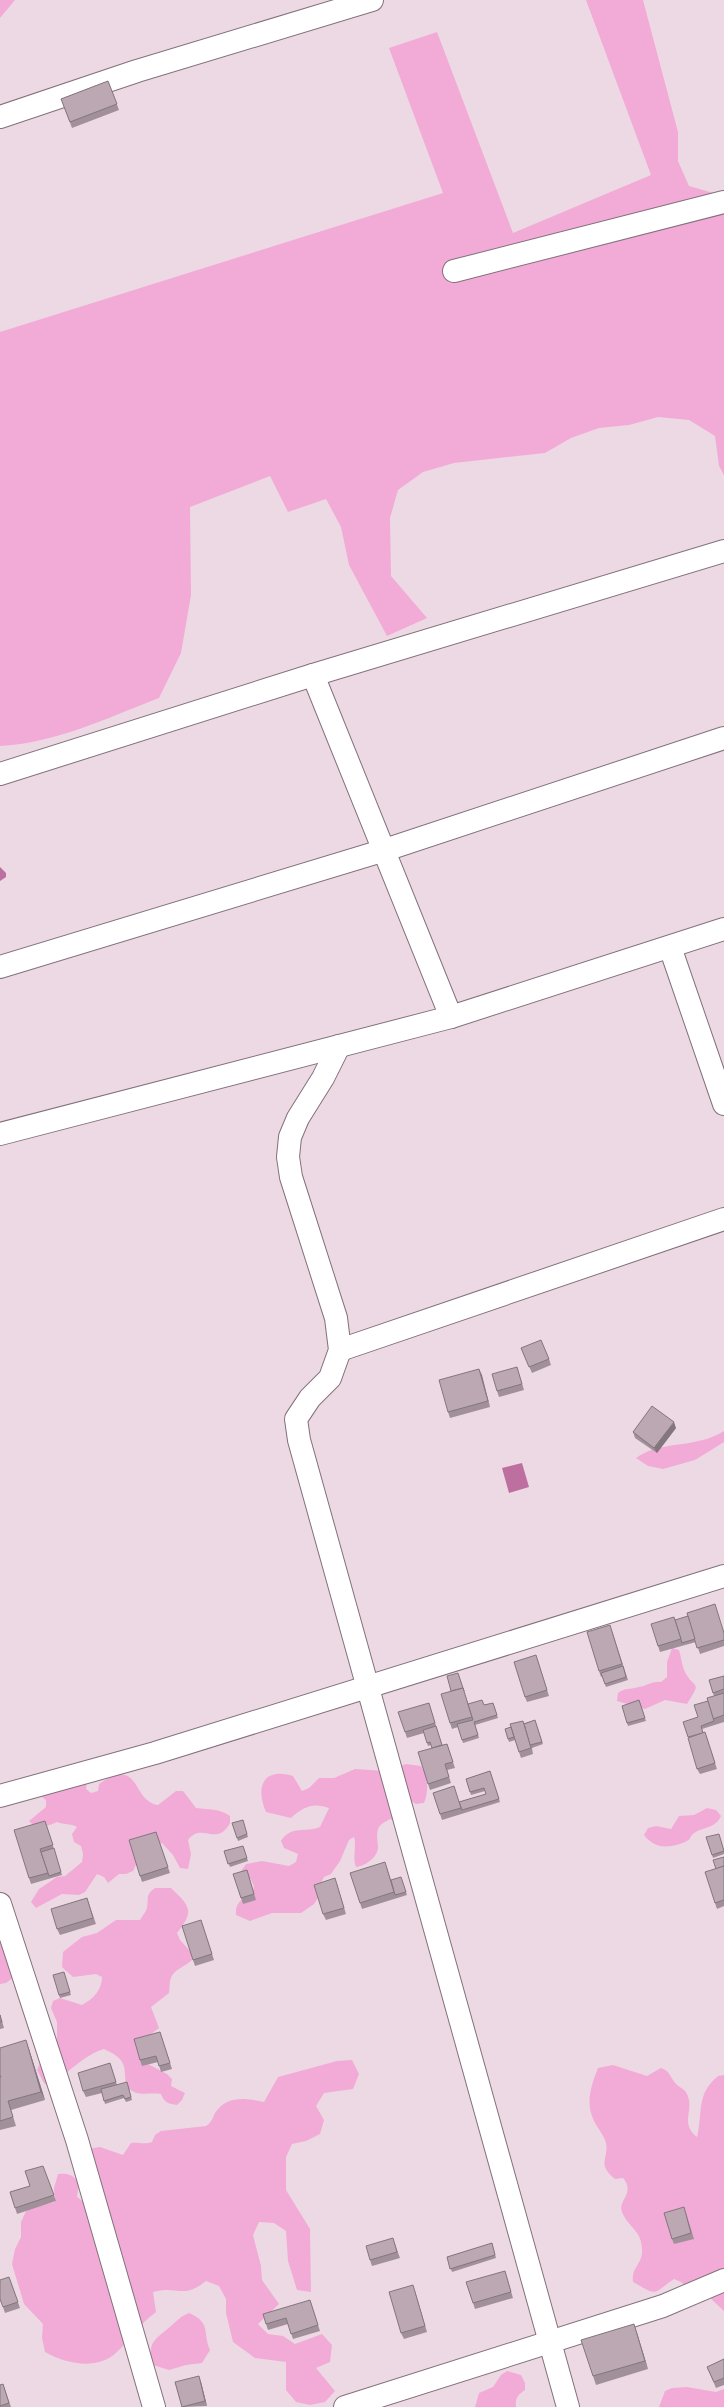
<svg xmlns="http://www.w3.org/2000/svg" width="724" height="2407" font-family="Figtree,sans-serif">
  <rect width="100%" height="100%" fill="#edd9e4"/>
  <g fill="#f2abd6">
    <path d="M0,0H15L0,18Z"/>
    <path d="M586,0H643L678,132V161L689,186L724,196V475L719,466L715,436L689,420L658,417L629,425L599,428L571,438L545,453L454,463L423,472L398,490L390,518L391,576L427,618L387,636L349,565L341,527L326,499L288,512L270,476L190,507L191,595L181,653L159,698C107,718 56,743 0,746V332L443,193L389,48L437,32L513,233L651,175Z"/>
    <path d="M724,1431V1442L695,1460L663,1469L648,1466L636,1458C660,1440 696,1449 724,1431Z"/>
    <path d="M672,1648L679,1650C681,1656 682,1666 685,1672C694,1690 703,1679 687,1704L665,1700L645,1709L617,1701L618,1693C626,1687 630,1690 639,1687C648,1686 651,1681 661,1682L667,1677V1662Z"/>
    <path d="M406,1764L421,1766C428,1776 429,1791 424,1803L416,1804L409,1800L397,1822L390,1819C385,1822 380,1824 378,1829C376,1836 378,1842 378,1848C377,1858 365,1866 356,1867C352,1857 357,1847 354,1837L349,1840L340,1861L331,1874L324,1877L321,1883L318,1898L314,1904L301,1913H272L250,1921L236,1915C235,1902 242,1899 252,1894L254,1887L251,1879L242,1880L239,1874L246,1864L262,1861L289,1866L296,1862L298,1854L284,1848L281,1841C291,1825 305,1833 320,1827L329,1808C313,1802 303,1807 291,1818L266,1812C255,1787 263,1767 293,1776L302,1791L309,1788L319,1778H334L355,1769L385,1771Z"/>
    <path d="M88,1774L86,1789L91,1793L98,1791L99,1784C141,1755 131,1801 158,1805L176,1791H183L196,1808C209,1810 219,1808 230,1816V1823C216,1848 202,1821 188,1840L191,1854L188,1869L180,1868L173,1855L162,1843L145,1846L133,1871L126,1874H119L108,1883L104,1877L97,1874L85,1892L79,1895L62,1894L36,1908L31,1902L39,1889L57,1877L65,1876L82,1862L83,1854L81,1846L74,1842L72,1834L77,1827C70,1823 64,1825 57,1822C45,1827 38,1831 29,1821L46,1807V1800L39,1795Z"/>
    <path d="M707,1808L716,1810L721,1816C714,1832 695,1825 689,1840C673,1848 656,1851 644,1835L648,1828L656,1826L671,1829L679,1816L694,1815Z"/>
    <path d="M155,1888H171C190,1906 195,1911 177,1933L180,1940L191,1952L192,1960C186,1966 173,1970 171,1978C169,1982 170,1988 169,1993L151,2007L159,2028L147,2037L146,2063L167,2074L172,2079L171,2086L185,2093L182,2100L177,2105C168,2104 164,2102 161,2094C146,2092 138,2098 126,2086C124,2064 127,2060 104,2049C84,2055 66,2074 50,2087L44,2083L37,2070L40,2063L57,2049V2022L51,2008L53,2001L60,1998L82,2005C93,1999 102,1990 102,1977L96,1974L73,1977L62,1967L63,1952L82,1937L97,1933L116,1920H140C142,1916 146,1912 147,1908C149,1898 145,1895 155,1888Z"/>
    <path d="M0,1902L18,1974L6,1983L0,1984Z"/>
    <path d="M352,2060L359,2074L353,2089L324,2093L316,2106L324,2120L320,2134L306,2141L292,2144L286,2157V2190L310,2229L311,2292L297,2290L288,2261L286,2231L274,2223L259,2222L253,2235L261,2266L262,2280L279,2304L258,2324L268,2334L283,2336L295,2344L322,2334L332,2345L330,2362L316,2368L335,2391L325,2402L310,2405L296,2402L286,2390V2362L255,2358L233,2342L226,2313V2299L219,2286L206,2281C182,2300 178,2285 153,2292L156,2312C138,2325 132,2338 117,2352C97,2371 67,2364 45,2352L42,2338L43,2324L24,2304L12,2264L15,2249L21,2237V2222L27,2209L55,2202L54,2188L58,2174C69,2173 73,2175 79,2183L77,2197L89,2206L87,2154L93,2148L100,2147L123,2155L131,2143C139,2142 144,2145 152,2142L155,2135L161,2131L206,2126C212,2122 212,2119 215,2113C227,2095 245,2098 264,2102L278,2077L337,2061Z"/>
    <path d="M613,2065L647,2076L661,2068C670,2071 670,2077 676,2084C679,2087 685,2089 687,2094C695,2111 679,2122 697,2137C703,2112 696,2094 718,2076L724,2075V2311L707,2295L687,2288L681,2282L674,2279C652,2294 659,2297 633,2282C631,2268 641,2265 642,2253C643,2230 629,2229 622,2212C617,2200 636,2194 623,2178L615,2179C596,2163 609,2160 606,2143C604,2135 598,2129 594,2121C585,2103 591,2086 598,2068Z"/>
    <path d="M189,2313C212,2323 202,2332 210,2350L202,2363L186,2365L169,2370L153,2365C146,2342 156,2339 171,2326C178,2320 181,2316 189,2313Z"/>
    <path d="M507,2371L521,2375L525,2383V2390C518,2395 515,2398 516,2407H475L479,2393L493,2387L501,2375Z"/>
    <path d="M687,2387L716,2392L724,2389V2407H659L665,2391L672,2388Z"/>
  </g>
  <g fill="#bd6fa0">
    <path d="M0,867L6,873V877L0,881Z"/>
    <path d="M522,1463L529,1487L509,1493L502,1468Z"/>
  </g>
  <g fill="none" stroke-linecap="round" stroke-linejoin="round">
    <g stroke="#82717b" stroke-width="24">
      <g id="minor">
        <path d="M0,117L137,71L372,0"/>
        <path d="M454,271L724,202"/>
        <path d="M313,675L451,1017"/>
        <path d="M0,774L313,675L724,551"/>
        <path d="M670,947L724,1104"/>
        <path d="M0,967L385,850L724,738"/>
        <path d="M339,1046L323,1078L298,1118L290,1137L288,1157L291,1177L336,1318L340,1350L330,1378L310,1398L296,1419L299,1440L568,2407"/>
        <path d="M0,1134L451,1017L724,929"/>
        <path d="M340,1350L724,1219"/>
        <path d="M0,1796L155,1753L724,1576"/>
        <path d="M0,1904L77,2140L154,2407"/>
        <path d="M345,2407L663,2306L724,2280"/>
      </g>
    </g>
    <use href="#minor" stroke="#fff" stroke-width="22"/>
  </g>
  <g fill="#a19099">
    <path d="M108,81L119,110L72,128L61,99Z"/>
    <path d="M521,1348L549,1359L551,1365L532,1373Z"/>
    <path d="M517,1367L524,1390L499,1397L497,1391Z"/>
    <path d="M479,1369L490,1407L450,1418L448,1412Z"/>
    <path d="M676,1428L657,1453L635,1438L633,1432Z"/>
    <path d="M675,1620L724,1632V1646L700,1654L696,1642L660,1652L658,1646Z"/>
    <path d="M612,1631L628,1680L606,1687L602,1676L601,1677L599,1671Z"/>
    <path d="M538,1661L549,1696L527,1702L525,1697Z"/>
    <path d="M458,1673L468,1704L484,1705L493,1703L498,1718L475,1725L479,1738L463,1743L458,1727L452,1729L450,1723L451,1691Z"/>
    <path d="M724,1676V1722L702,1729L703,1733L707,1738L717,1769L700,1774L697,1769L698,1717L708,1701L714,1696L709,1680Z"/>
    <path d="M639,1700L646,1721L628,1726L622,1706Z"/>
    <path d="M429,1703L442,1745L447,1744L455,1768L447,1770L451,1783L430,1790L428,1784L432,1748L431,1745L428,1746L424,1733L407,1738L405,1732Z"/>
    <path d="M535,1720L543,1744L532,1748L533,1754L521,1758L515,1740L509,1742L505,1729Z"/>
    <path d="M490,1771L500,1802L442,1820L433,1793L459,1802L486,1794L485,1791L471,1795L466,1779Z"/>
    <path d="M243,1820L248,1837L238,1841L232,1823Z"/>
    <path d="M47,1827L62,1875L31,1884L29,1878Z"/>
    <path d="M156,1832L170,1873L142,1882L140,1876Z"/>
    <path d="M706,1837L724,1849V1854L713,1858Z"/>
    <path d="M243,1846L248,1861L230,1867L224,1851Z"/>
    <path d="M724,1857V1906L717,1909L715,1903L716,1869Z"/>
    <path d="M387,1868L391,1880H402L407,1895L362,1909L360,1903Z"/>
    <path d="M247,1870L256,1900L243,1904L241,1898Z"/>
    <path d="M337,1884L346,1914L326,1920L323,1914Z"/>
    <path d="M87,1898L96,1924L60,1935L57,1929Z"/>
    <path d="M201,1920L214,1960L195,1966L193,1960Z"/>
    <path d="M64,1972L71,1995L60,1998L53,1975Z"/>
    <path d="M0,2014L4,2028L0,2029Z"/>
    <path d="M160,2032L172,2069L161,2072L158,2062L142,2066L140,2060Z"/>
    <path d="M29,2049L45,2100L11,2110L16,2126L0,2130V2077Z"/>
    <path d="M110,2063L117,2085H128L132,2100L126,2102L124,2098L105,2104L102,2093L86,2097L83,2091Z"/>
    <path d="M43,2166L56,2201L17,2214L10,2192L30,2186Z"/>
    <path d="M686,2213L694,2239L674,2244L672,2239Z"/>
    <path d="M492,2243L496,2258L452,2272L447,2257Z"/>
    <path d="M395,2244L400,2258L372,2266L370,2260Z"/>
    <path d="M505,2271L513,2298L475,2309L473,2303Z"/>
    <path d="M9,2277L20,2308L5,2313L3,2307Z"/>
    <path d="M415,2291L427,2332L404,2339L401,2333Z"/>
    <path d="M310,2300L320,2331L293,2339L288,2324L268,2330L266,2324Z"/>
    <path d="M637,2333L648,2369L596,2385L593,2376Z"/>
    <path d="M724,2359V2385L716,2388L707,2367Z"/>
    <path d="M175,2382H201L207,2406L182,2407Z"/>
    <path d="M3,2384L11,2407H0V2385Z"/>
  </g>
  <g fill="#83767d">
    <path d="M479,1369L482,1375L490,1407L488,1401Z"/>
    <path d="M674,1422L676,1428L657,1453L654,1448Z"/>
    <path d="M26,2040L29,2049L45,2100L41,2092Z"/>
    <path d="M634,2324L637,2333L648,2369L645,2361Z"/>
    <path d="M199,2376L201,2382L207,2406L205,2401Z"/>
  </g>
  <g fill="#bba8b2" stroke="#83767d">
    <path d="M108,81L117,104L70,122L61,99Z"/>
    <path d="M541,1340L549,1359L529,1367L521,1348Z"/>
    <path d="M517,1367L522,1384L497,1391L492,1374Z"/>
    <path d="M479,1369L488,1401L448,1412L439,1380Z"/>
    <path d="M652,1406L674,1422L654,1448L633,1432Z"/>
    <path d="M715,1604L724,1633V1640L697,1648L687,1613Z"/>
    <path d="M688,1616L695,1639L682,1643L675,1620Z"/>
    <path d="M674,1617L681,1639L658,1646L651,1624Z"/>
    <path d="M610,1625L622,1664L599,1671L587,1632Z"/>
    <path d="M536,1655L547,1690L525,1697L514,1662Z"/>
    <path d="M623,1666L626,1677L605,1684L601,1673Z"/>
    <path d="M458,1673L464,1691L463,1688L451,1691L447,1676Z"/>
    <path d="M724,1676V1689L713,1693L709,1680Z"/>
    <path d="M463,1688L472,1717L450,1723L441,1694Z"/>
    <path d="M724,1693V1715L713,1719L707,1698Z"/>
    <path d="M482,1700L484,1705L493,1703L497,1715L474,1722L478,1735L462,1740L457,1724L473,1720L468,1704Z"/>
    <path d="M639,1700L645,1718L627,1723L622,1706Z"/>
    <path d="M708,1701L714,1721L701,1726L703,1733L688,1737L683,1722L698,1717L694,1705Z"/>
    <path d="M429,1703L435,1723L405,1732L398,1712Z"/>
    <path d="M535,1720L542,1742L530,1745L524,1724Z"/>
    <path d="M523,1721L531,1748L519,1752L510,1724Z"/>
    <path d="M436,1726L442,1745L432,1748L430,1742L427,1743L423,1730Z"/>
    <path d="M511,1727L514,1737L508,1739L505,1729Z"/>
    <path d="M705,1732L715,1763L697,1769L688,1738Z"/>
    <path d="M447,1744L453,1762L445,1764L449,1777L428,1784L418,1752Z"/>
    <path d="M490,1771L499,1799L462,1810L459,1802L486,1794L484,1788L470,1792L466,1779Z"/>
    <path d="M454,1786L461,1808L440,1814L433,1793Z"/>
    <path d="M243,1820L247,1834L237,1838L232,1823Z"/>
    <path d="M45,1821L53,1845L40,1849L48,1873L29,1878L14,1830Z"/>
    <path d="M156,1832L168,1867L140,1876L129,1840Z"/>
    <path d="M719,1834L724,1851L712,1855L706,1837Z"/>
    <path d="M243,1846L247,1858L228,1864L224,1851Z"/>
    <path d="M54,1848L61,1872L49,1876L41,1852Z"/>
    <path d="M724,1857V1866L716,1869L713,1860Z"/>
    <path d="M385,1862L394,1892L360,1903L350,1873Z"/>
    <path d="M724,1866V1900L715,1903L705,1872Z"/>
    <path d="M247,1870L254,1894L241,1898L233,1874Z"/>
    <path d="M401,1877L406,1892L395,1895L391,1880Z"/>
    <path d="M335,1878L344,1908L323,1914L314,1885Z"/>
    <path d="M87,1898L93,1918L57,1929L51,1909Z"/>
    <path d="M201,1920L212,1954L193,1960L182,1926Z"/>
    <path d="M64,1972L70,1992L59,1995L53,1975Z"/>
    <path d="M0,2015L2,2022H0Z"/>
    <path d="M160,2032L170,2063L159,2066L156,2056L140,2060L134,2039Z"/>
    <path d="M26,2040L41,2092L8,2101L13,2117L0,2121V2077H1L0,2075V2048Z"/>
    <path d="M110,2063L116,2082L83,2091L78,2073Z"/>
    <path d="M127,2082L131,2097L125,2099L123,2095L104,2101L101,2089Z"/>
    <path d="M43,2166L54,2195L15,2208L10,2192L30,2186L25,2171Z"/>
    <path d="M684,2207L691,2233L672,2239L664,2213Z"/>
    <path d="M393,2238L397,2252L370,2260L366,2246Z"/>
    <path d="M492,2243L495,2255L450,2269L447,2257Z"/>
    <path d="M505,2271L511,2292L473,2303L466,2282Z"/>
    <path d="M9,2277L18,2302L3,2307L0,2299V2280Z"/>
    <path d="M413,2285L425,2326L401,2333L389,2292Z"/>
    <path d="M310,2300L318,2325L291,2334L286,2318L266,2324L263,2314Z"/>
    <path d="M634,2324L645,2361L593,2376L581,2340Z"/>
    <path d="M724,2359V2378L714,2382L707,2367Z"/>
    <path d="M199,2376L205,2401L182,2407L175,2382Z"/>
    <path d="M3,2384L9,2403L0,2406V2385Z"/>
  </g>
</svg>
